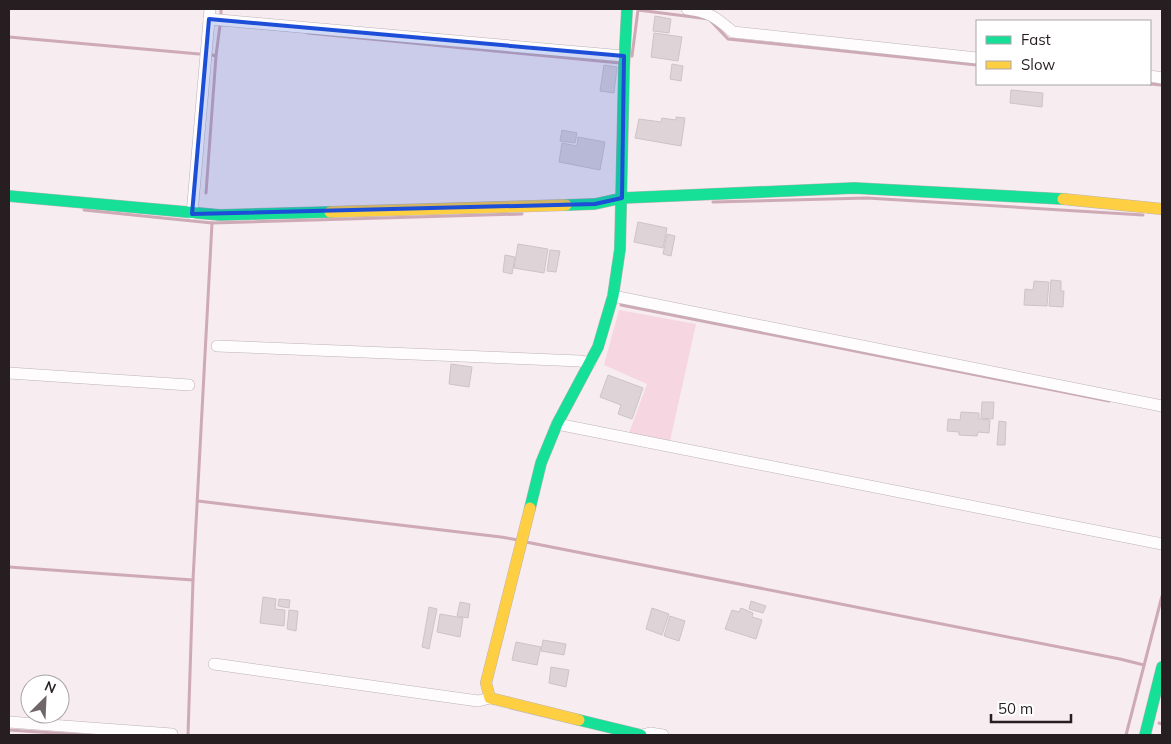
<svg xmlns="http://www.w3.org/2000/svg" width="1171" height="744" font-family="Mulish,sans-serif">
  <rect width="100%" height="100%" fill="#f7ecef"/>
  <path fill="#f6d6e1" d="M619,310L696,324L670,441L629,433L647,384L604,365Z"/>
  <g fill="none" stroke-linecap="round" stroke-linejoin="round">
    <g stroke="#ceaab6" stroke-width="3">
      <path d="M221,17V9"/>
      <path d="M308,33L620,63"/>
      <path d="M9,37L199,54"/>
      <path d="M212,55L216,56L220,25H222"/>
      <path d="M632,56L638,10L709,19L728,39L977,65"/>
      <path d="M1150,84L1162,85"/>
      <path d="M206,193L216,56"/>
      <path d="M713,202L867,198L1143,215"/>
      <path d="M84,210L212,223L522,214"/>
      <path d="M621,305L1109,401"/>
      <path d="M198,501L501,537L518,540"/>
      <path d="M526,542L1120,659L1144,665"/>
      <path d="M9,567L193,580L188,735"/>
      <path d="M193,580L212,223"/>
      <path d="M1159,723L1162,724"/>
      <path d="M9,730L84,735"/>
      <path d="M1126,735L1162,596"/>
    </g>
  </g>
  <g fill="#ded4d7" stroke="#cec4c7">
    <path d="M655,16L671,19L669,33L653,31Z"/>
    <path d="M654,33L682,37L678,61L651,57Z"/>
    <path d="M672,64L683,66L681,81L670,79Z"/>
    <path d="M604,65L617,67L614,93L600,91Z"/>
    <path d="M1011,90L1043,93L1042,107L1010,103Z"/>
    <path d="M676,117L685,118L681,146L635,138L639,119L661,122L662,118L676,120Z"/>
    <path d="M562,130L577,133L575,143L560,141Z"/>
    <path d="M578,137L605,142L600,170L559,162L562,143L577,146Z"/>
    <path d="M638,222L667,228L663,248L634,242Z"/>
    <path d="M667,234L675,236L671,256L663,254Z"/>
    <path d="M518,244L548,249L544,273L514,268Z"/>
    <path d="M550,250L560,251L556,272L547,271Z"/>
    <path d="M505,255L515,257L512,274L503,272Z"/>
    <path d="M1051,280L1061,281V291H1064L1063,307L1049,306Z"/>
    <path d="M1034,281L1049,282L1047,306L1024,305L1025,289L1033,290Z"/>
    <path d="M451,364L472,367L469,387L449,384Z"/>
    <path d="M608,375L643,388L632,419L618,414L621,405L600,397Z"/>
    <path d="M982,402H994L993,419L981,418Z"/>
    <path d="M961,412L979,413V419L990,420L989,433L978,432L977,436L959,435V432L947,431L948,419L960,420Z"/>
    <path d="M999,421L1006,422L1005,445H997Z"/>
    <path d="M263,597L276,599L275,609L285,610L284,626L260,623Z"/>
    <path d="M279,599L290,600L289,608L278,606Z"/>
    <path d="M751,601L766,606L763,613L749,609Z"/>
    <path d="M460,602L470,604L468,618L457,616Z"/>
    <path d="M429,607L437,609L429,649L422,647Z"/>
    <path d="M652,608L669,614L662,635L646,629Z"/>
    <path d="M741,608L753,613L752,617L762,620L756,639L725,629L732,610L739,612Z"/>
    <path d="M289,610L298,611L296,631L287,629Z"/>
    <path d="M440,614L463,618L460,637L437,632Z"/>
    <path d="M670,616L685,621L679,641L664,636Z"/>
    <path d="M543,640L566,644L564,655L541,651Z"/>
    <path d="M516,642L541,647L537,665L512,660Z"/>
    <path d="M551,667L569,670L566,687L549,683Z"/>
  </g>
  <g fill="none" stroke-linecap="round" stroke-linejoin="round">
    <g stroke="#bdb3b6" stroke-width="12">
      <g id="street">
        <path d="M687,9C708,11 717,18 733,32L977,58"/>
        <path d="M209,19L624,56"/>
        <path d="M1150,76L1162,78"/>
        <path d="M192,214L210,9"/>
        <path d="M613,296L1162,406"/>
        <path d="M217,346L580,361L590,363"/>
        <path d="M9,373L189,385"/>
        <path d="M557,424L1162,544"/>
        <path d="M214,664L478,701L490,698"/>
        <path d="M9,722L172,734"/>
        <path d="M642,735L650,733L663,735"/>
      </g>
    </g>
    <g stroke="#bdb3b6" stroke-width="12">
      <g id="fast">
        <path d="M9,196L220,215L330,212"/>
        <path d="M566,205L595,204L622,198L854,188L1063,199"/>
        <path d="M530,508L541,463L557,424L598,347L613,296L620,249L624,68L627,9"/>
        <path d="M579,720L641,735"/>
        <path d="M1145,735L1162,667"/>
      </g>
    </g>
    <g stroke="#bdb3b6" stroke-width="12">
      <g id="slow">
        <path d="M1063,199L1162,209"/>
        <path d="M330,212L566,205"/>
        <path d="M530,508L486,683L490,698L579,720"/>
      </g>
    </g>
    <use href="#street" stroke="#fefcfd" stroke-width="11"/>
    <use href="#fast" stroke="#16e098" stroke-width="11"/>
    <use href="#slow" stroke="#ffcf43" stroke-width="11"/>
  </g>
  <path fill="#1d4ed8" fill-opacity="0.2" stroke="#1d4ed8" stroke-width="4" stroke-linejoin="round" d="M209,19L624,56L622,198L595,204L192,214Z"/>
  <rect width="1171" height="744" fill="none" stroke="#271e21" stroke-width="20"/>
  <rect x="976" y="20" width="175" height="65" fill="#ffffff" stroke="#a9a5a6"/>
  <rect x="986" y="36" width="25" height="8" fill="#16e098" stroke="#a9a5a6"/>
  <text x="1021" y="45" font-size="15" fill="#271e21">Fast</text>
  <rect x="986" y="61" width="25" height="8" fill="#ffcf43" stroke="#a9a5a6"/>
  <text x="1021" y="70" font-size="15" fill="#271e21">Slow</text>
  <g transform="translate(45 699) rotate(24)"><circle r="24" fill="#ffffff" stroke="#a9a5a6"/>
  <path d="M0-4L9 19L0 12L-9 19Z" fill="#706669"/>
  <text y="-8" font-size="14" font-weight="bold" text-anchor="middle" fill="#271e21">N</text>
  </g>
  <path d="M991 714v8h80v-8" fill="none" stroke="#271e21" stroke-width="2.5"/>
  <text x="998" y="714" font-size="15" fill="#271e21" stroke="#ffffff" stroke-width="4" paint-order="stroke">50 m</text>
</svg>
